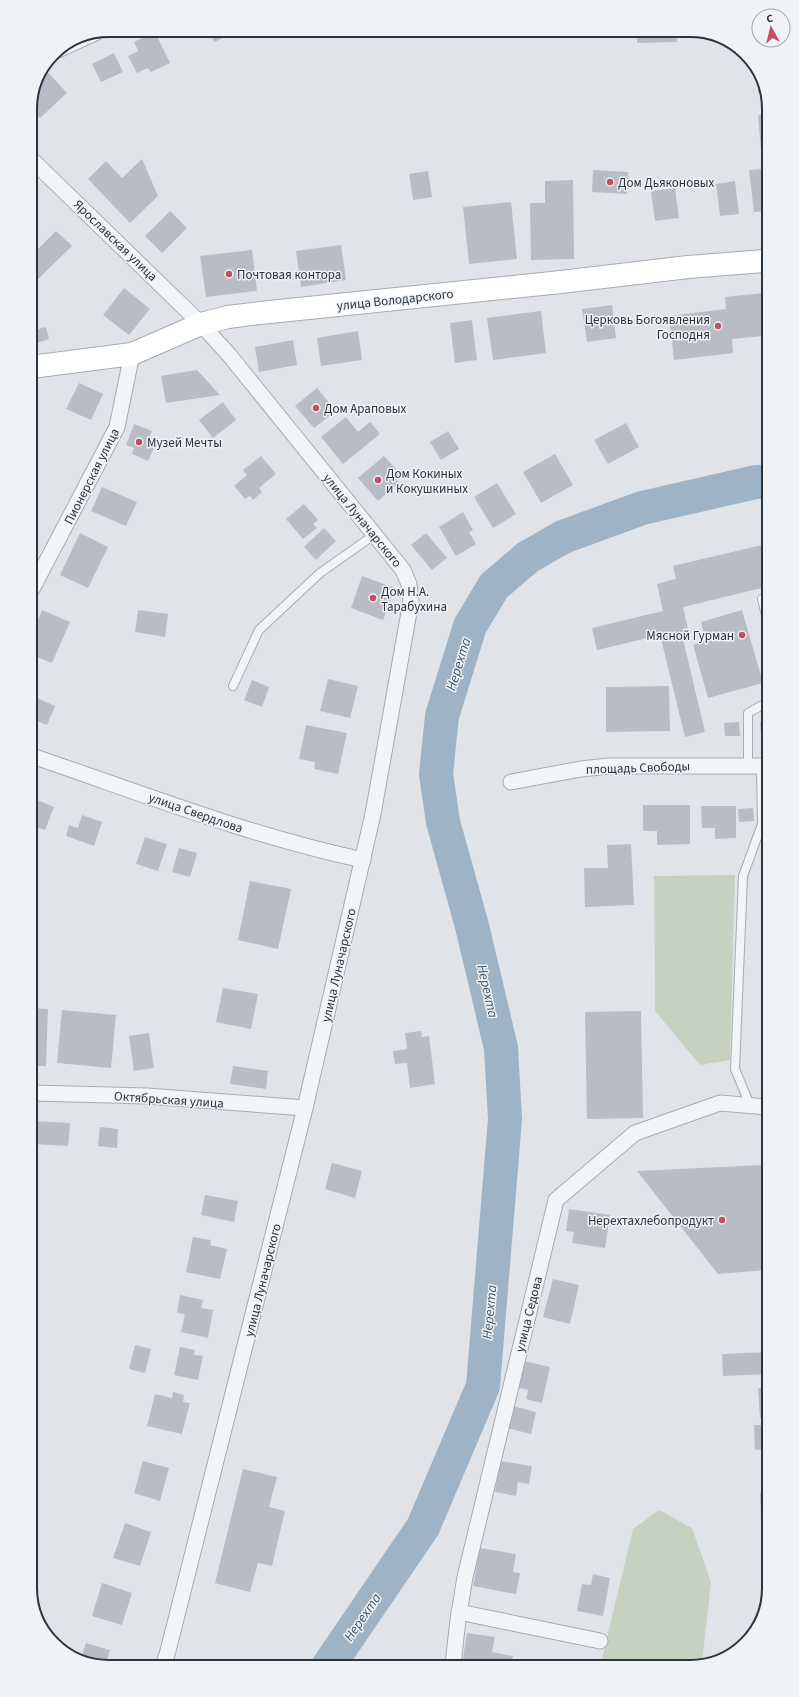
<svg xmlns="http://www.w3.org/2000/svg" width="799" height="1697" font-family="'Source Sans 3',sans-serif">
  <rect width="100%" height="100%" fill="#e0e4e8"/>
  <g fill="#c7d1c2">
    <path d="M735,875L730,1060L700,1065L655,1011L654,876Z"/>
    <path d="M659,1510L692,1528L711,1582L702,1663H601L633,1529Z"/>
  </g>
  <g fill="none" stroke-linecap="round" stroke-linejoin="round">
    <path stroke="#9eb3c6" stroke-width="34" d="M329,1665L423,1527L483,1386L505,1119L501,1048L472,926L443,822L436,774L442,716L470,626L494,586L528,557L563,537L642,508L756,482H766"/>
  </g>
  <g fill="#b8bdc5">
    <path d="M209,30H231L232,34L214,42Z"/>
    <path d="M637,30H676L677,42L637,43Z"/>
    <path d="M155,32L170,63L151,72L148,68L137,73L128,56L138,51L134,42Z"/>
    <path d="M114,53L123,72L101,82L92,64Z"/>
    <path d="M44,68L67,93L40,118L30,107V105L36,79Z"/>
    <path d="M757,73L765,84V93H758Z"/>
    <path d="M765,114V150H761L758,115Z"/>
    <path d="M142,159L158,196L130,223L88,179L106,161L122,178Z"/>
    <path d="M763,169L765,177V211L754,212L749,170Z"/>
    <path d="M593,170L628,172L627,194L592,192Z"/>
    <path d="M428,171L432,197L413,200L409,174Z"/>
    <path d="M573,180L574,259L531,260L530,203H545V181Z"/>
    <path d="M735,181L739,214L720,216L716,184Z"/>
    <path d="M675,188L679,218L655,221L651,191Z"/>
    <path d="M511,202L517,259L469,264L463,207Z"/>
    <path d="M170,211L187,228L162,253L145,236Z"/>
    <path d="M56,231L72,246L33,284L31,282V256Z"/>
    <path d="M341,245L346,280L301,287L296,251Z"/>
    <path d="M252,250L257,291L206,297L200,256Z"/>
    <path d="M124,288L150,309L129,335L103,315Z"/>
    <path d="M765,293V336L732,339L733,353L674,360L669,316L726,309L725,297Z"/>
    <path d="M612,305L616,338L587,342L582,309Z"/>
    <path d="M541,311L546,353L493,360L487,318Z"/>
    <path d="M472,320L477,360L455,363L450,323Z"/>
    <path d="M46,327L49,339L37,343L34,330Z"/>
    <path d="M358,331L362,360L321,366L317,338Z"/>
    <path d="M293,340L297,365L259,372L255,347Z"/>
    <path d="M197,370L220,395L166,403L161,376Z"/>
    <path d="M79,383L103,394L91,420L66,409Z"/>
    <path d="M317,388L336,411L314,428L295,406Z"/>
    <path d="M223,402L236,420L213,438L199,420Z"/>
    <path d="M346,417L358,432L370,422L380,434L343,464L321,437Z"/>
    <path d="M626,423L639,447L608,464L594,440Z"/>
    <path d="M134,424L152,431L148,440L156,443L148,461L132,454L134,448L126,445Z"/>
    <path d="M448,431L459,449L441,460L430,442Z"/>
    <path d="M555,454L573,485L541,503L523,472Z"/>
    <path d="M261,456L276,474L259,488L262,492L253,500L250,496L245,499L234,486L247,475L243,470Z"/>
    <path d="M384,456L396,469L391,473L399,483L378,501L358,478Z"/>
    <path d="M497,483L516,514L493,528L474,497Z"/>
    <path d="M102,487L137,502L126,526L91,511Z"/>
    <path d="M304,504L318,520L313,524L317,528L303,539L286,519Z"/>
    <path d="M463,512L473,530L469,532L476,544L456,556L439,527Z"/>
    <path d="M324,528L336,541L316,560L304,547Z"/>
    <path d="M80,533L108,547L88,588L60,575Z"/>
    <path d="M426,533L447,558L432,570L411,545Z"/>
    <path d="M766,544V587L683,607L689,634L682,635L705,732L685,737L660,635L597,650L592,628L663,611L657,584L676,579L673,566Z"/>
    <path d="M362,576L395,588L383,620L351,608Z"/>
    <path d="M42,610L70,622L52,663L32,655V634Z"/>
    <path d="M138,610L168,614L165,637L135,632Z"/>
    <path d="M742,610L763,683L708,698L693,645L706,641L701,622Z"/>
    <path d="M328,679L358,686L350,718L320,711Z"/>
    <path d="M252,680L269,687L262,707L244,700Z"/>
    <path d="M669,686L670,731L606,732V687Z"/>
    <path d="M32,696L55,706L47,725L32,719Z"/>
    <path d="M767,721V733L761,734L760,722Z"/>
    <path d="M739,722L740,736H725L724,723Z"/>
    <path d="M306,725L347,733L338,774L314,769L315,762L299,759Z"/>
    <path d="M32,798L54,807L45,830L32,826Z"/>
    <path d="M643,805H690V844L657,845V831H643Z"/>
    <path d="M701,806H736V838L715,839V828H702Z"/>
    <path d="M753,808L754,821L739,822L738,809Z"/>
    <path d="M82,815L102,822L94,846L66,836L69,825L78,828Z"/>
    <path d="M145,837L167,844L158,871L136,864Z"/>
    <path d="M631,844L634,905L585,907L584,868H608L607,845Z"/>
    <path d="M179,848L197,853L190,877L172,872Z"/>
    <path d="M250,881L291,889L278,949L238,940Z"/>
    <path d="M223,988L258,994L251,1029L216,1022Z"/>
    <path d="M33,1008L48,1009L46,1066H33Z"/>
    <path d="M62,1010L116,1015L111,1068L57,1063Z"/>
    <path d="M641,1011L643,1118L587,1119L585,1012Z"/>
    <path d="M421,1031L422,1037L429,1036L435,1084L410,1088L407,1063L395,1064L393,1051L407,1049L405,1033Z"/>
    <path d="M149,1033L154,1068L134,1071L129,1036Z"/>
    <path d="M233,1066L268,1071L266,1089L230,1084Z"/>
    <path d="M34,1121L70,1123L68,1146L33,1144Z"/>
    <path d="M100,1127L118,1129L117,1148L98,1146Z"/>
    <path d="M332,1163L362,1171L355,1198L325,1189Z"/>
    <path d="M763,1165L768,1171V1270L718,1274L637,1171Z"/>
    <path d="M205,1195L238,1201L234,1222L201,1215Z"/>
    <path d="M569,1209L610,1215L605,1248L572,1243L574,1232L566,1231Z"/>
    <path d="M193,1237L211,1240L210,1245L227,1249L220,1279L186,1272Z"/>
    <path d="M553,1279L579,1285L570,1324L543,1317Z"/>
    <path d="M180,1295L203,1300L201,1308L213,1310L208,1338L181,1332L185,1314L177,1313Z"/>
    <path d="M135,1345L151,1349L145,1373L129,1369Z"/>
    <path d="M180,1347L195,1350L194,1355L203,1356L198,1380L174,1375Z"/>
    <path d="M768,1352V1374L723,1376L722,1354Z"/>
    <path d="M524,1361L550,1367L542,1403L526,1399L528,1390L518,1388Z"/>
    <path d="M758,1388H768L769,1417L760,1418Z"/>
    <path d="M173,1392L184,1395L183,1402L190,1403L182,1434L147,1426L155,1394L172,1398Z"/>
    <path d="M512,1406L536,1412L531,1434L507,1428Z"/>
    <path d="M754,1425H769V1449L755,1450Z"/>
    <path d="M143,1461L169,1468L160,1501L134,1493Z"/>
    <path d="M500,1461L532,1466L529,1484L518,1482L516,1496L495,1492Z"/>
    <path d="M243,1469L277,1477L269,1507L285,1511L272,1566L258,1563L250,1592L215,1583Z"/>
    <path d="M769,1492V1519L761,1520L760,1493Z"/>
    <path d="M125,1523L151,1532L140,1566L113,1558Z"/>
    <path d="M480,1548L516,1554L513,1572L520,1573L516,1594L473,1586Z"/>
    <path d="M769,1550V1573H763L762,1551Z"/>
    <path d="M593,1574L610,1578L603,1616L577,1611L582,1584L591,1585Z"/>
    <path d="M102,1583L132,1593L122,1625L92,1616Z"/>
    <path d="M769,1586V1588L762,1611L761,1587Z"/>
    <path d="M467,1633L495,1637L492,1652L513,1656L511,1664H462Z"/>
    <path d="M86,1643L110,1650L105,1667L81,1658Z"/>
  </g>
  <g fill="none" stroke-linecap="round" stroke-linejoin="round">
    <g stroke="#a6abb2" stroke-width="10">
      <g id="service">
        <path d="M762,599L766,615"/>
        <path d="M233,686L259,630L320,573L374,535"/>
        <path d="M748,766V713L766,703"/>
        <path d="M750,1105L735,1069L743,876L762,824L761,766"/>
      </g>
    </g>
    <g stroke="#a6abb2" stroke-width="17">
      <g id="minor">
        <path d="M58,50L95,33"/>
        <path d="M30,158L201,324L230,356L403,570L409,584L411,601L373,814L305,1108L168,1651L163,1666"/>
        <path d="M31,591L117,427L132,354"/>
        <path d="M32,756C141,793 250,836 363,860"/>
        <path d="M511,782L581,769L609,766H767"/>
        <path d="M33,1093L147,1096L305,1108"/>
        <path d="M459,1612L600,1641"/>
        <path d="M453,1664L458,1620L465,1577L556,1200L635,1133L720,1103L768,1107"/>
      </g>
    </g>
    <g stroke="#a6abb2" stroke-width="24">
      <path id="secondary" d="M31,367L132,354L201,324L228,317L260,313L561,282L688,267L765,261"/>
    </g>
    <use href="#service" stroke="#f3f4f7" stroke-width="8"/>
    <use href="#minor" stroke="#f3f4f7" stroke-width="15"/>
    <use href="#secondary" stroke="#fff" stroke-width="22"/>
  </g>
  <g fill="#c54e67" stroke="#f0f3f6" stroke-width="1.5">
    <circle cx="610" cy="182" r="4"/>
    <circle cx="229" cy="274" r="4"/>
    <circle cx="718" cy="326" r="4"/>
    <circle cx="316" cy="408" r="4"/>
    <circle cx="139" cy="442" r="4"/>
    <circle cx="378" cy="480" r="4"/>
    <circle cx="373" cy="598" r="4"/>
    <circle cx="742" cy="635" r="4"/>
    <circle cx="722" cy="1220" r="4"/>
  </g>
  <g text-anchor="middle" stroke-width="3" stroke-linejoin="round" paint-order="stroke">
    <g font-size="13" fill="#2a333e" stroke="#f0f3f6" text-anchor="start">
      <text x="618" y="187">Дом Дьяконовых</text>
      <text x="237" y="279">Почтовая контора</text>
      <text x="710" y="324" text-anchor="end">Церковь Богоявления<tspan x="710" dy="15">Господня</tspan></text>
      <text x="324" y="413">Дом Араповых</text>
      <text x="147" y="447">Музей Мечты</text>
      <text x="386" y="478">Дом Кокиных<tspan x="386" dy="15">и Кокушкиных</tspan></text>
      <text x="381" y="596">Дом Н.А.<tspan x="381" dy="15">Тарабухина</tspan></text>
      <text x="734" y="640" text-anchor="end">Мясной Гурман</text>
      <text x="714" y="1225" text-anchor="end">Нерехтахлебопродукт</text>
    </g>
    <g font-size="13" fill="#2a333e" stroke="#f0f3f6">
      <text transform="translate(116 240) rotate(44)" y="5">Ярославская улица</text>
      <text transform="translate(395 299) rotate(-6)" y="5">улица Володарского</text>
      <text transform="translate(91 476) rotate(-63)" y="5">Пионерская улица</text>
      <text transform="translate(363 520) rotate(51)" y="5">улица Луначарского</text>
      <text transform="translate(638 767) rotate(-2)" y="5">площадь Свободы</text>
      <text transform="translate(196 812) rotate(19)" y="5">улица Свердлова</text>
      <text transform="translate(338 965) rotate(-77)" y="5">улица Луначарского</text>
      <text transform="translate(169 1099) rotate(4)" y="5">Октябрьская улица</text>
      <text transform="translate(262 1280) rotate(-76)" y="5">улица Луначарского</text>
      <text transform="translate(528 1314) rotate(-76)" y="5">улица Седова</text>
    </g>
    <g font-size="14" font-style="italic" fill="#37546f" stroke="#f0f3f6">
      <text transform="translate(458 664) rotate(-73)" y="5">Нерехта</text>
      <text transform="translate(488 991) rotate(77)" y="5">Нерехта</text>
      <text transform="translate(489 1312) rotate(-85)" y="5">Нерехта</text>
      <text transform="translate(362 1617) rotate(-56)" y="5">Нерехта</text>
    </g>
  </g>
  <path d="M0 0H799V1697H0ZM109 37H690A72 72 0 0 1 762 109V1588A72 72 0 0 1 690 1660H109A72 72 0 0 1 37 1588V109A72 72 0 0 1 109 37Z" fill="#f0f3f6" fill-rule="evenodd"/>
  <path fill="none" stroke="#2a333e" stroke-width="2" d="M109 37H690A72 72 0 0 1 762 109V1588A72 72 0 0 1 690 1660H109A72 72 0 0 1 37 1588V109A72 72 0 0 1 109 37Z"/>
  <g transform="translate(771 28) rotate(352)"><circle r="19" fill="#f0f3f6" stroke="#a1a6ac"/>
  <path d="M0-3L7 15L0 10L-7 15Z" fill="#c54e67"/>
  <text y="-6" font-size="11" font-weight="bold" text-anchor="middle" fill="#2a333e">С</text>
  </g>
</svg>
